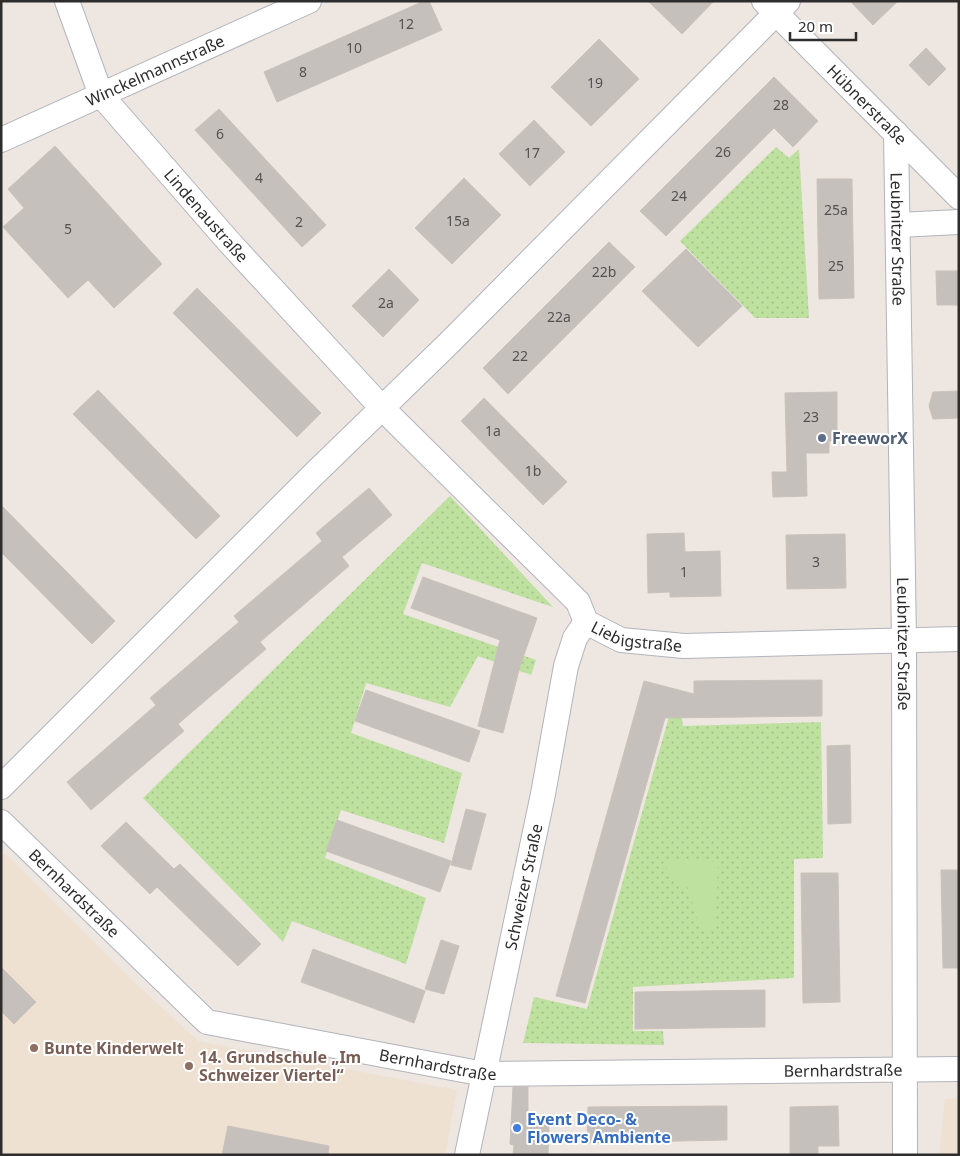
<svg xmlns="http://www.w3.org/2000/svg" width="960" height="1156" font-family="'Noto Sans',sans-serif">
  <defs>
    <pattern id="grass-dots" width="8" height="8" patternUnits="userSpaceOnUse" patternTransform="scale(1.25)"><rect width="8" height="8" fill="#bee1a0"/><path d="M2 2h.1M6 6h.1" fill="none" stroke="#a4c18a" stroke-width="1.8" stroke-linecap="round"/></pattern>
  </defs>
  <rect width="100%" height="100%" fill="#eee6e0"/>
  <g fill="#eee1d1">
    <path d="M1,854H6L133,981L198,1041L457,1090L445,1155H1Z"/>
    <path d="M959,1098V1155H939L945,1099Z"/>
  </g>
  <g fill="url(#grass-dots)">
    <path d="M776,147L789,158L799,149L809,318H755L680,241Z"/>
    <path d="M450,496L553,607L422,563L403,614L536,660L531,675L478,656L450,707L366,683L351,733L462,773L444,843L341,810L325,858L426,898L406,964L292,921L283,942L143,798Z"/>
    <path d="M677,688L683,726L821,722L823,858L794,859V978L633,987V1031H663L664,1045L523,1043L534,997L587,1009Z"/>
  </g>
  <path fill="#bee1a0" d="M667,860L718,862L716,931H701L688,888L667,876Z"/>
  <g fill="#c6c0bd" stroke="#c9c2ba">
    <path d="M424,1H429L442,30L277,102L264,72Z"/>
    <path d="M648,1H714L682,34Z"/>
    <path d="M850,1H898L873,25Z"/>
    <path d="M599,39L639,79L591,126L551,87Z"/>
    <path d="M926,48L946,69L929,86L909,65Z"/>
    <path d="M774,77L818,121L793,147L774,128L666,236L640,211Z"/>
    <path d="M219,109L326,225L302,247L195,130Z"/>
    <path d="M534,120L565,152L530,186L499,154Z"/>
    <path d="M55,146L162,264L114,308L88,280L68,298L3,227L24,208L8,189Z"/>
    <path d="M464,178L501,215L452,264L415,228Z"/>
    <path d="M817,179H852L854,298L819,299Z"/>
    <path d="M609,242L635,267L508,394L483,368Z"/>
    <path d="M686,249L742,306L698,347L642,291Z"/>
    <path d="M389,269L419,300L383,337L352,306Z"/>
    <path d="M936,271H959V305H937Z"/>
    <path d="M197,288L321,413L297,437L173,313Z"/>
    <path d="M98,390L220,516L196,539L73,414Z"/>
    <path d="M959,391V418L933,419L929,406L933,392Z"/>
    <path d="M837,392V441H829V453H806L807,496L773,497L772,472H787L785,393Z"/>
    <path d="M484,398L567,482L543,505L461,421Z"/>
    <path d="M369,488L392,515L342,557L349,566L260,642L266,649L178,724L184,731L91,810L67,782L156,705L150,698L239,622L234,616L322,541L316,533Z"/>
    <path d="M1,505L115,621L92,644L1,552Z"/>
    <path d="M684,533L685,552L720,551L721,596L670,597V592L648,593L647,534Z"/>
    <path d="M845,534L846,588L787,589L786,535Z"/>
    <path d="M423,577L537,618L520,666L503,733L478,726L500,640L411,608Z"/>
    <path d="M822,680V716L665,718L585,1003L556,996L644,681L694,694V681Z"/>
    <path d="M366,690L480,731L469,762L355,721Z"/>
    <path d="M850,745L851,823L828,824L827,746Z"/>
    <path d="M466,809L486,814L471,870L451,865Z"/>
    <path d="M337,820L451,861L440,892L326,851Z"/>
    <path d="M126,822L174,869L180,864L261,944L238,966L157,887L150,894L101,846Z"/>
    <path d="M941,870H959V968H943Z"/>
    <path d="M801,873H838L840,1002L803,1003Z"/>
    <path d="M441,940L459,946L444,994L425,989Z"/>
    <path d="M313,949L425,991L414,1023L301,982Z"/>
    <path d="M1,967L36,1002L14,1024L1,1011Z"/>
    <path d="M765,990V1027L635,1029V992Z"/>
    <path d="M513,1087H528V1124L549,1125L548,1155H513L514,1145L510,1144Z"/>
    <path d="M727,1106V1140L587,1143L588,1107Z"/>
    <path d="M838,1106L839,1146H818V1155H790V1107Z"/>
    <path d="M228,1126L329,1146L328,1155H222Z"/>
  </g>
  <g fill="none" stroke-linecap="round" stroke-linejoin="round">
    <g stroke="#b1b4bc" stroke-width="26">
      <g id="minor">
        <path id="s1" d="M67,1L101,95L230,243L382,408L578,602L586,622L621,640L684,646L959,639"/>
        <path id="s2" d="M764,1L959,197"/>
        <path id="s3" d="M896,133L904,640L905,1155"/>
        <path id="s4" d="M1,140L309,1"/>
        <path d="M898,225L959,222"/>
        <path d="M1,787L313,475L449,343L788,1"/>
        <path id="s5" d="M1,822L207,1022L484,1074L959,1069"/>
        <path id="s6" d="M467,1155L543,794L566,666L575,638L586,622"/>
      </g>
    </g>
    <use href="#minor" stroke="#fff" stroke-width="24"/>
  </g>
  <circle fill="#5c6f8a" stroke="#fff" stroke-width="2" cx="822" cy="438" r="5"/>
  <g fill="#8d6e63" stroke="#fff" stroke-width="2">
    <circle cx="34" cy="1048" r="5"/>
    <circle cx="189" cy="1066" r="5"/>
  </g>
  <circle fill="#3f7fe0" stroke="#fff" stroke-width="2" cx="517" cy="1128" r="5"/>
  <g text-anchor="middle" stroke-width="4" stroke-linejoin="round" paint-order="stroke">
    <g font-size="14" fill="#535251">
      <text x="406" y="29">12</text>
      <text x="354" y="53">10</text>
      <text x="303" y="77">8</text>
      <text x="595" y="88">19</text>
      <text x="781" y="110">28</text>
      <text x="220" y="139">6</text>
      <text x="723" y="157">26</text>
      <text x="532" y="158">17</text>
      <text x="259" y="183">4</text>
      <text x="679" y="201">24</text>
      <text x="836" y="215">25a</text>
      <text x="458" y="226">15a</text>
      <text x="299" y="227">2</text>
      <text x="68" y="234">5</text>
      <text x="836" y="271">25</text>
      <text x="604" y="277">22b</text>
      <text x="386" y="308">2a</text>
      <text x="559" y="322">22a</text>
      <text x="520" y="361">22</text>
      <text x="811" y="422">23</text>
      <text x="493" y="436">1a</text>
      <text x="533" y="476">1b</text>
      <text x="816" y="567">3</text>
      <text x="684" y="577">1</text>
    </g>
    <g font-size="16" fill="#2d2d2d" stroke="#fff">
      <text dy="6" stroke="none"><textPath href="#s4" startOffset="169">Winckelmannstraße</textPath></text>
      <text dy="6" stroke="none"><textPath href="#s2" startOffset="146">Hübnerstraße</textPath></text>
      <text dy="6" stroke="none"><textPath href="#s1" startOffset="260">Lindenaustraße</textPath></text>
      <text dy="6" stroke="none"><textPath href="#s3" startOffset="106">Leubnitzer Straße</textPath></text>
      <text dy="6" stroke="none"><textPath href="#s1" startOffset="872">Liebigstraße</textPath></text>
      <text dy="6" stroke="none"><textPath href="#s3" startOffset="511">Leubnitzer Straße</textPath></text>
      <text dy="6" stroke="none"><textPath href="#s6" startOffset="274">Schweizer Straße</textPath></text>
      <text dy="6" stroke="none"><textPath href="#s5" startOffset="102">Bernhardstraße</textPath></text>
      <text dy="6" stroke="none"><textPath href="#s5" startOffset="522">Bernhardstraße</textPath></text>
      <text dy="6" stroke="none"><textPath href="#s5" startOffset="928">Bernhardstraße</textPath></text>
    </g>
    <g font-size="16" font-weight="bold" fill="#4e5e75" stroke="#fff" text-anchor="start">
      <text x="832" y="444">FreeworX</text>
    </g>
    <g font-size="16" font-weight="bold" fill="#785e54" stroke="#fff" text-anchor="start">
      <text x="44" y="1054">Bunte Kinderwelt</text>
      <text x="199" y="1063">14. Grundschule „Im<tspan x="199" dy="18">Schweizer Viertel“</tspan></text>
    </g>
    <g font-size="16" font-weight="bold" fill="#366cbe" stroke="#fff" text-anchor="start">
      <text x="527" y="1125">Event Deco- &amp;<tspan x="527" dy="18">Flowers Ambiente</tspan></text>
    </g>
  </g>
  <rect width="960" height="1156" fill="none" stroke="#2d2d2d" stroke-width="5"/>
  <path d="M790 32v8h66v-8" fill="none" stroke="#2d2d2d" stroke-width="2.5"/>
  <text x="798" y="32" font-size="15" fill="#2d2d2d" stroke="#ffffff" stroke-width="4" paint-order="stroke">20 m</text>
</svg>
